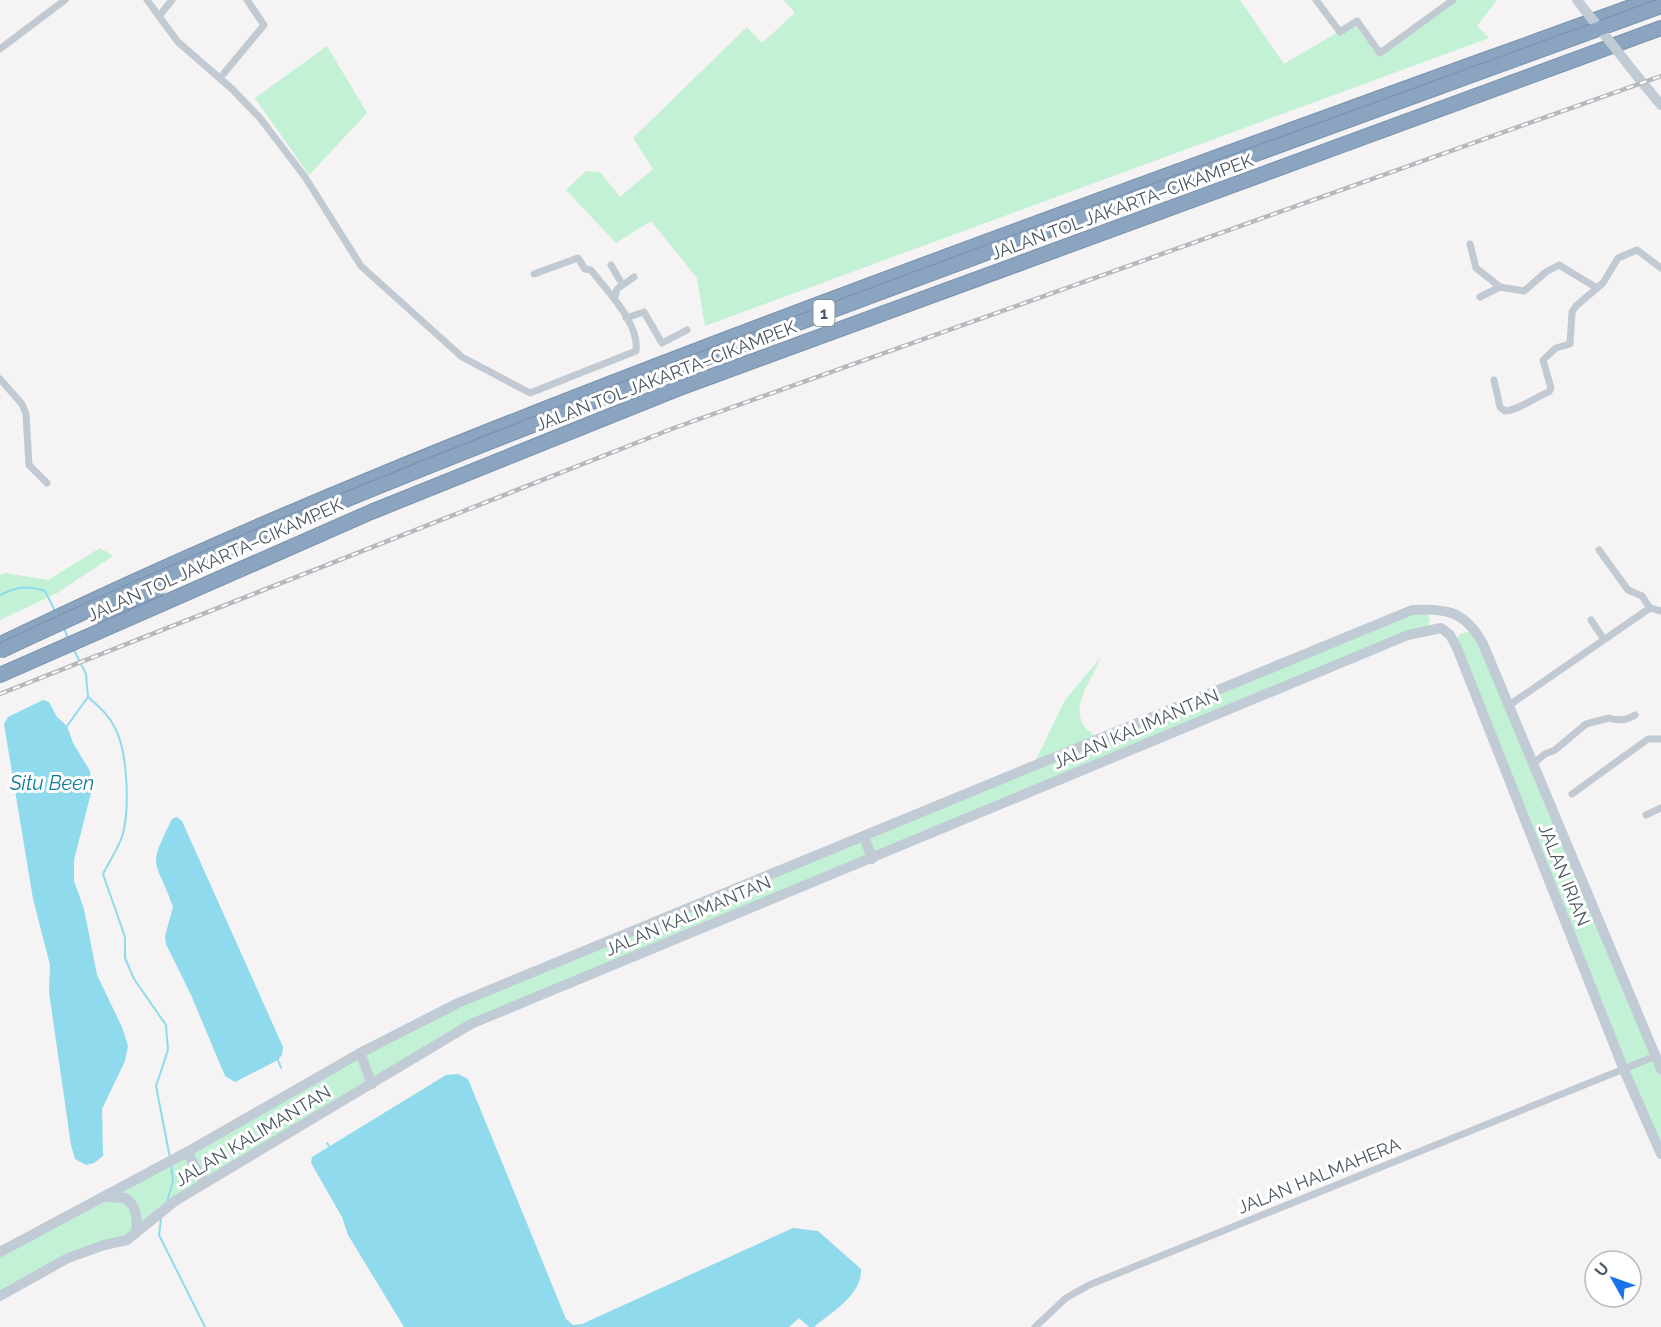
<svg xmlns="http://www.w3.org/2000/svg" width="1661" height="1327" font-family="Raleway,sans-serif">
  <rect width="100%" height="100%" fill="#f5f3f3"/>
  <g fill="#c3f1d5">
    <path d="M784,0H1240L1284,64L1353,23L1376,52L1448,0H1497L1477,26L1489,38L705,326L697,278L651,221L616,243L566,190L586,171L600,172L620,197L653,169L633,138L747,27L762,43L795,13Z"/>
    <path d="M327,46L367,113L309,175L255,98Z"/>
    <path d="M100,548L113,556L57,593L0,620V575L5,573L48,580Z"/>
    <path d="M1412,610L1427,614L1430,620L1428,627L471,1024L204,1183L127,1240L104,1245L0,1296V1254L458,1003L1033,766L1065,700L1101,657C1088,688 1061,718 1099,738Z"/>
    <path d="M1471,631L1477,633L1661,1069V1156L1455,643L1460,634Z"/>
  </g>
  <g fill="#90daee">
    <path d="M43,700L49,702L57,717L67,726L73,743L90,771L92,789L74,860V881L84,909L97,975L122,1027L128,1046L125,1061L102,1109L103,1156L94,1163L86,1165L75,1159L71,1145L49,992L50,965L33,899L4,724L8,717Z"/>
    <path d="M177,817L182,821L283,1047L282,1055L278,1060L235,1082L225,1076L191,995L166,944L165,936L173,907C156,858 146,871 172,819Z"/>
    <path d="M458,1074L468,1079L566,1319L573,1325L582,1324L793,1228L818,1231L861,1269C862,1295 833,1311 814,1327H809L799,1318L789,1327H404L348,1235L342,1217L311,1163L312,1157L446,1075Z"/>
  </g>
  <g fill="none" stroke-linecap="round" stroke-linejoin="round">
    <g stroke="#90daee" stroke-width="2">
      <path d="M0,595C16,587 29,585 45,591L56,613"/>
      <path d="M63,626L69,640"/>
      <path d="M73,648L86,674L88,697C98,706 109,715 115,728C128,752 130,811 122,837C117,850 109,862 103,874L125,937V958L134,979L166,1025L168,1050L156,1086L170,1158"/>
      <path d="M67,726L88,697"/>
      <path d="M278,1060L281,1068"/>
      <path d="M327,1143L329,1146"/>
      <path d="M167,1202L173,1181L171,1164"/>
      <path d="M161,1219L159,1235L205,1327"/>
    </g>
    <g stroke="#7690ad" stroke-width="16">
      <g id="highway">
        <path d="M5,642C252,522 509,421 766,324C1059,213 1355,107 1650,0"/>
        <path d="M0,675L371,512L677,389L1661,28"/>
      </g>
    </g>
    <g stroke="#c1cad2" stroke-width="7">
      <path d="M147,0L178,42L232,89L260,118L305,177L361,266L462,357L530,393L636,351C640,323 606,290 591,270L585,269L578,258L534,274"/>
      <path d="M1316,0L1340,32L1357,21L1380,53L1453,0"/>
      <path d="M159,16L172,0"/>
      <path d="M0,49L65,0"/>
      <path d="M220,78L264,25L247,0"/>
      <path d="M1470,244L1476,268L1500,287"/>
      <path d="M611,265L622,284"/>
      <path d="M615,297L617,289L634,277"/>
      <path d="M1480,297L1500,287L1524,291L1546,272L1559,265L1597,288"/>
      <path d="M626,318L644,312L662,343L687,330"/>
      <path d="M0,379L22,404L26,414L29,465L47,483"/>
      <path d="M1494,380L1500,407L1505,411C1517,411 1535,397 1549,392L1551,388L1543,360L1556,348L1570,344L1572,312L1576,306L1603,283L1618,258L1637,250L1661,268"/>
      <path d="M1599,550L1628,590L1642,596L1650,608"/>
      <path d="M1591,620L1603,638"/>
      <path d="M1508,706L1650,608L1661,611"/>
      <path d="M1534,763L1545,754L1555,750L1586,724L1609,718C1618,721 1626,721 1635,715"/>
      <path d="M1572,794L1648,739H1661"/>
      <path d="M1646,815L1661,808"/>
      <path d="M1035,1327L1066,1298L1089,1285L1656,1056"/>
    </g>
    <g stroke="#c1cbd6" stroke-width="10">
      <path d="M1637,76L1661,105"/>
      <path d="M864,836L872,859"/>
      <path d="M360,1053L372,1084"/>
      <path d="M187,1152L204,1183"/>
      <path d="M106,1197L126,1198C138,1209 137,1217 136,1233"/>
      <path d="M0,1252L187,1152L360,1053L458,1003L1412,610C1447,608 1465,611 1483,644L1661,1069"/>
      <path d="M0,1296L68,1258L104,1245L127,1240L175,1201L471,1024L1408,635L1441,628L1450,635L1457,648L1624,1070L1661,1154"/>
    </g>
    <use href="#highway" stroke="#8ba5c1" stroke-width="14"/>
    <g stroke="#b5b8bd" stroke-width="4.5">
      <path id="rail" d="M0,694L674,428L1661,76"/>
    </g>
    <use href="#rail" stroke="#fff" stroke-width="2" stroke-dasharray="7" stroke-linecap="butt"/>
    <g stroke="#7690ad" stroke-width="16" stroke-linecap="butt">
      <g id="highway-bridge">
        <path d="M95,616L160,588"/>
        <path d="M0,651C229,543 466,450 703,359C1021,238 1341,123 1661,6"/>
      </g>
    </g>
    <path stroke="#c1cbd6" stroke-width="10" d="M1577,0L1637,76"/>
    <use href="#highway-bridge" stroke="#8ba5c1" stroke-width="14"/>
  </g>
  <g text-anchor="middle" stroke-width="6" stroke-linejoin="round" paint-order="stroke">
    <rect fill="#fff" stroke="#808990" stroke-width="1.5" x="813.5" y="300" width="21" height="26" rx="4.5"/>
    <g font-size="16" font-weight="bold" fill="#4a5661">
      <text x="824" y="319">1</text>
    </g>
    <g font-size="18" fill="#4a5661" stroke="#fff">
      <text transform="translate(1122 207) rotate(-20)" y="6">JALAN TOL JAKARTA–CIKAMPEK</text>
      <text transform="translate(666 376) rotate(-21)" y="6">JALAN TOL JAKARTA–CIKAMPEK</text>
      <text transform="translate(215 560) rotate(-24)" y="6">JALAN TOL JAKARTA–CIKAMPEK</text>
      <text transform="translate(1136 729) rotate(-23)" y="6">JALAN KALIMANTAN</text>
      <text transform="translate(1564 875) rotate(68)" y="6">JALAN IRIAN</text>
      <text transform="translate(688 916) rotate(-23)" y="6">JALAN KALIMANTAN</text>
      <text transform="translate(253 1136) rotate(-31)" y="6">JALAN KALIMANTAN</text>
      <text transform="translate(1319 1176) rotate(-22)" y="6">JALAN HALMAHERA</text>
    </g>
    <g font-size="20" font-style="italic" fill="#0c7c9b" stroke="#fff">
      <text x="52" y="790">Situ Been</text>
    </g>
  </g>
  <g transform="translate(1613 1279) rotate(310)"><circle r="28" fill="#ffffff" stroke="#b7bbc0" stroke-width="1.5"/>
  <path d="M0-4.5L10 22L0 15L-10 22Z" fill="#1a73e8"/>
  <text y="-9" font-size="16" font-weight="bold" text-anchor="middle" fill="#4a5661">U</text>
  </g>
</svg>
